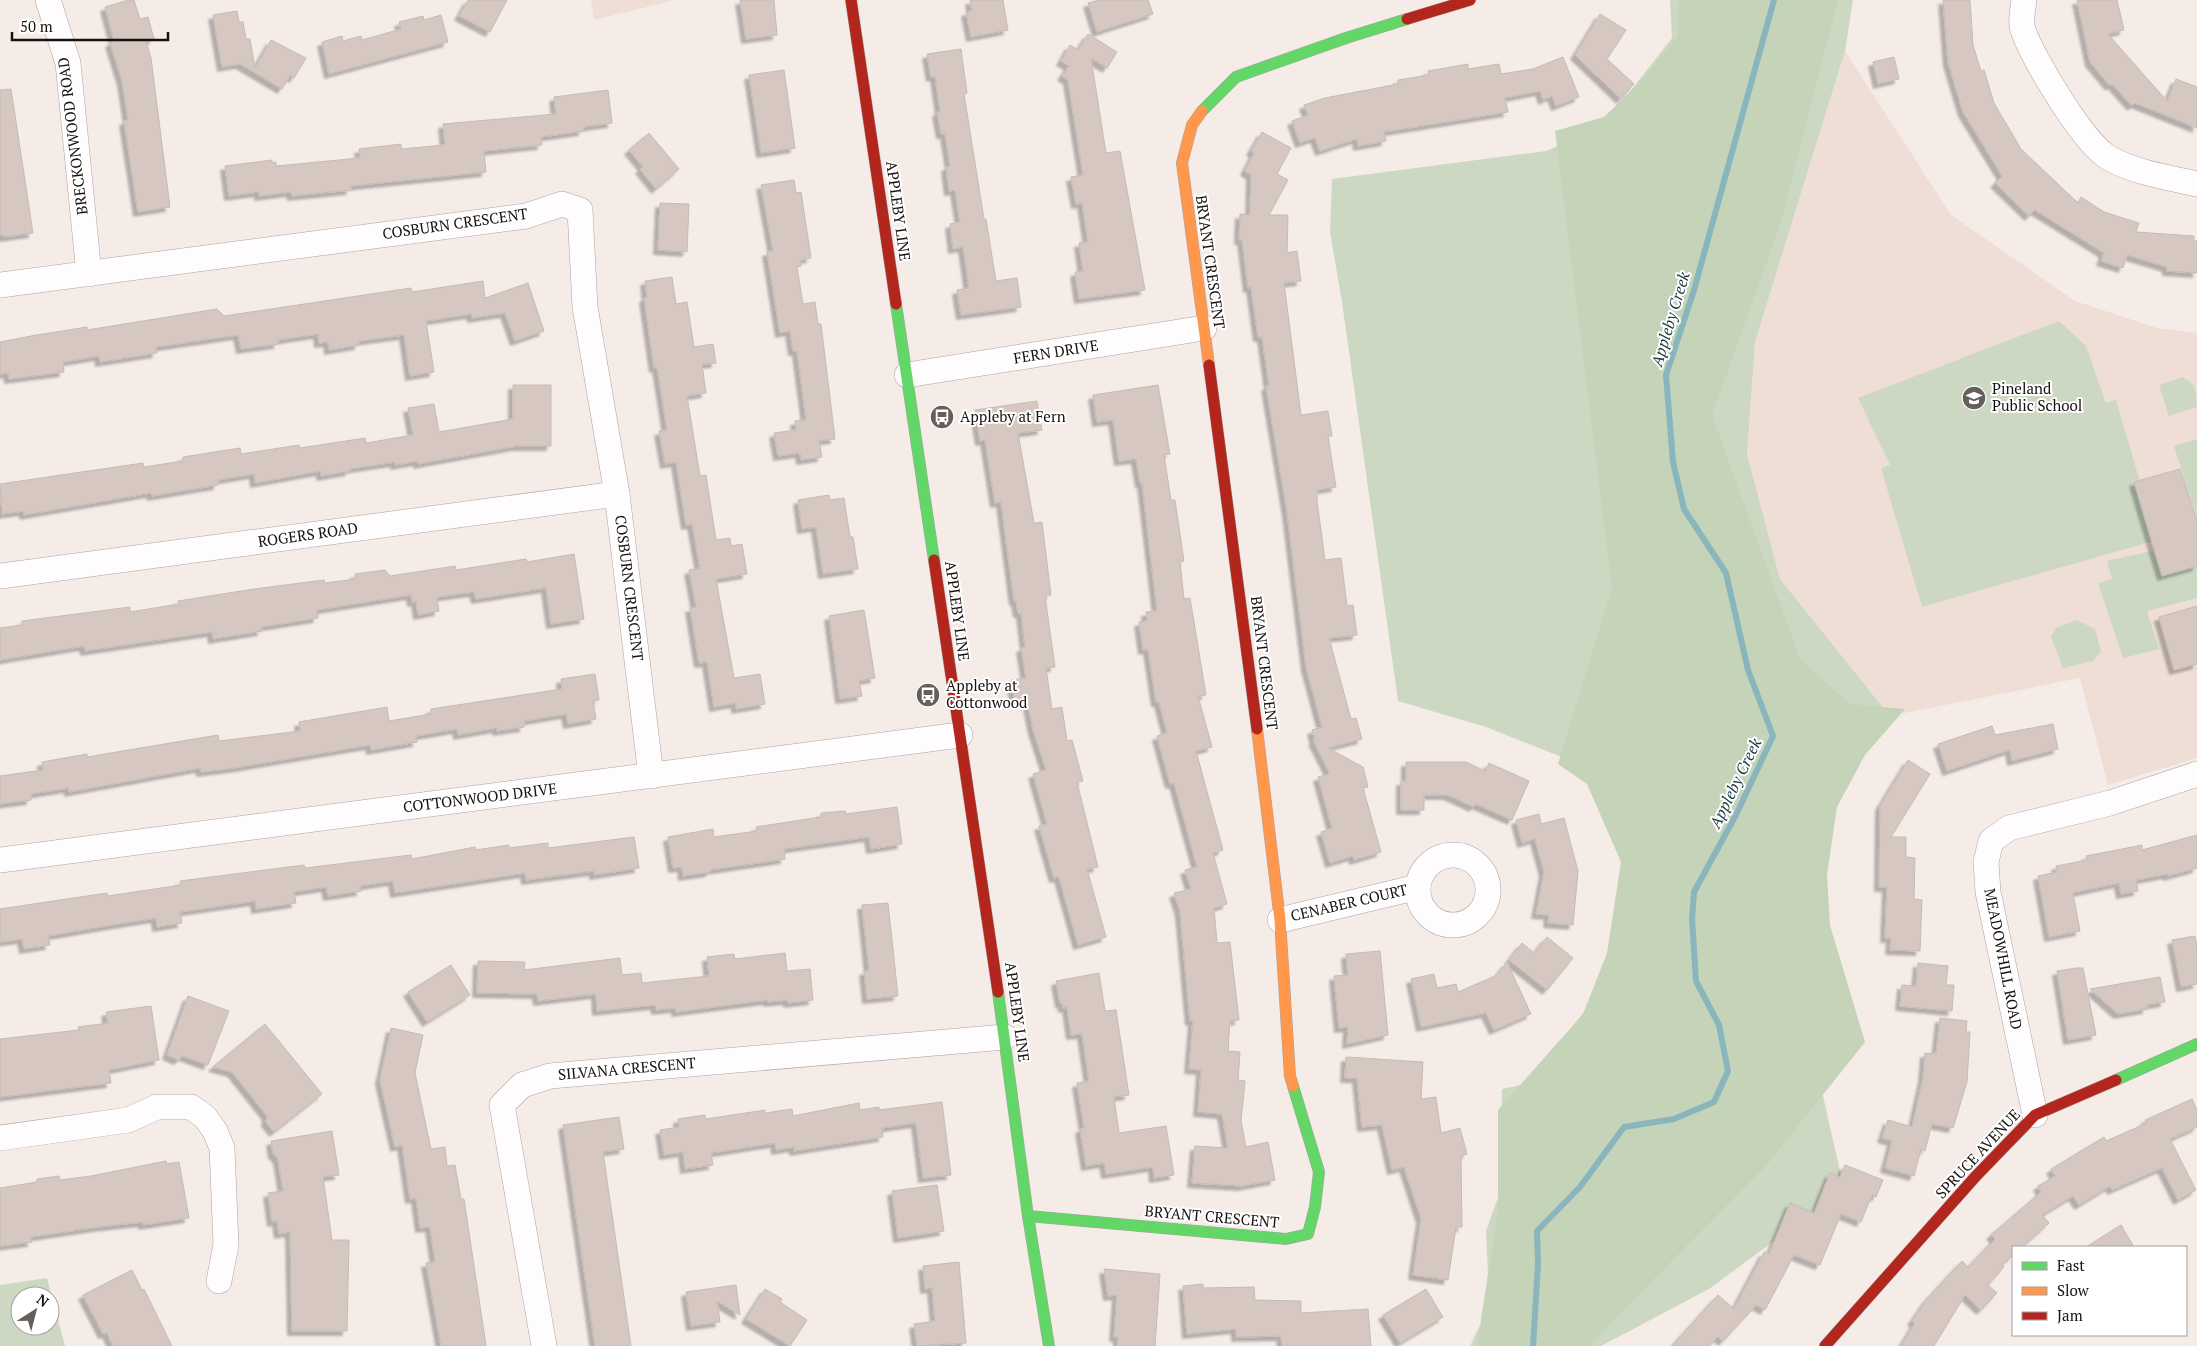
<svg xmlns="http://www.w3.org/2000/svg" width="2197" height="1346" font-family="'PT Serif',serif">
  <defs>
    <filter id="shadow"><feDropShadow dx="-4.5" dy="4.5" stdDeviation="1" flood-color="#0004"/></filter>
  </defs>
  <rect width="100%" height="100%" fill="#f5ece8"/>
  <g fill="#eeded5">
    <path d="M591,0H675L594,20Z"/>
    <path d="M1845,51L1951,215L2075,301L2157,328L2197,333V758L2108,785L2080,678L1890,716L1780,579L1747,454L1755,342Z"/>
  </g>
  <g fill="#cdd8c2" fill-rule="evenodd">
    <path d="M1670,0H1853L1845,51L1755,342L1747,454L1780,579L1890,716L1818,740L1801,998L1844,1189L1709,1289L1601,1346H1470L1481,1323L1488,1275L1486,1231L1500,1192L1502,1089L1531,1083L1627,954L1637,787L1486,727L1398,701L1342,302L1330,232L1332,179L1546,151L1603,126L1672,38Z"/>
    <path d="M2059,321L2086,346L2106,403L2116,400L2157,540L1922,607L1881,468L1890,465L1858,398Z"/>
    <path d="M2183,377L2195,386L2197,407L2169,416L2159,385Z"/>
    <path d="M2197,439V519L2174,446Z"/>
    <path d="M2169,547L2179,571L2197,565V598L2147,611L2159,649L2123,658L2098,583L2112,579L2107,561Z"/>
    <path d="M2077,620L2095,629L2101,651L2093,661L2063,668L2051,637L2056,628Z"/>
    <path d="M47,1278L65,1346H0V1285ZM20,1296H50V1326H20Z"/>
  </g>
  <path fill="#c5d3b9" d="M1679,0H1838L1780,225L1712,415L1800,659L1850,704L1905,709L1865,755L1837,807L1827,875L1830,925L1865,1042L1767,1165L1621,1312L1590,1346H1477L1498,1210V1110L1583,1014L1607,953L1621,862L1587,784L1558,764L1612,588L1555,131L1604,117L1636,86L1678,36Z"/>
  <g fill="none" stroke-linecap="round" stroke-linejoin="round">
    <path stroke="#89b5bd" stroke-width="6" d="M1533,1346L1538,1264L1537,1231L1580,1187L1624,1127L1674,1119L1714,1102L1728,1071L1719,1025L1696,981L1692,919L1694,892L1736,815L1773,736L1748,670L1726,573L1684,509L1673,462L1666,375L1694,290L1774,0"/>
  </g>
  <g fill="#d6c8c1" stroke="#c2bbb8" filter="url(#shadow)">
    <path d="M128,0H134L140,19L148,17L154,39L146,41L151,58L170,207L138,212L124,121L128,120L122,81L110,43L114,41L105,7Z"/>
    <path d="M468,0H507L490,32L459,16Z"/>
    <path d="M740,0H774L777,35L746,39Z"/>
    <path d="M970,0H1003L1008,30L971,37L966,12L972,11Z"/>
    <path d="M1099,0H1148L1153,14L1097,32L1088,3Z"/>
    <path d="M1943,0H1970L1973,45L1981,71L1984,70L1994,103L2021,149L2078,203L2081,197L2104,212L2139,223L2136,232L2194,236V241H2197V273L2167,271V267L2127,255L2123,268L2101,261L2104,253L2035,210L2029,216L1995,183L2002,176L1963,112L1948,62Z"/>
    <path d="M2077,0H2117L2124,30L2108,34L2167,101L2176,79L2197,87V128L2135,103L2132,106L2112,84L2110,86L2090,62Z"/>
    <path d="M237,11L239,22H243L246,39H250L255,68L271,40L306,58L294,78L290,76L282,89L240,64L222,67L213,15Z"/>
    <path d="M1600,14L1626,30L1607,59L1634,84L1621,99L1575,55Z"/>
    <path d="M441,15L448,42L329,74L322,42L342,36L343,41L361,36L362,40L401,29L399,22L423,16L424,20Z"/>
    <path d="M1088,34L1117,52L1107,68L1091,58L1106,153L1120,151L1145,290L1079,299L1075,272L1083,271L1079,243L1088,242L1082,203L1076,204L1071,177L1083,175L1068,80L1062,76L1069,66L1061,61L1070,45L1078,50Z"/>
    <path d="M961,49L967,93L964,94L984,219H986L996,281L1017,278L1021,307L961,315L957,290L969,288L963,247L953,249L950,224L960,222L955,190L949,191L946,167L950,166L945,134H941L937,112L940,111L935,76L931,77L927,54Z"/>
    <path d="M1563,57L1579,97L1556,106L1552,96L1543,100L1540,91L1505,98L1508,112L1384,132L1386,141L1358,146L1357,139L1320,151L1315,138L1300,143L1292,121L1308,115L1304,105L1325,98L1398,84V80L1429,75L1428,71L1468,64V69L1499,64L1501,74L1533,69Z"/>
    <path d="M1894,57L1899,79L1878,84L1873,62Z"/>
    <path d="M784,70L795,148L761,153L749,75Z"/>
    <path d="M11,89L33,233L4,237L3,235H0V90Z"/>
    <path d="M608,90L612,123L583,127V131L541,137L542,145L484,151L486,172L350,186L351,190L292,196L291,192L259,196V192L229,196L225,166L272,160V163L276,162V166L360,158L359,149L401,144V149L445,145L443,124L556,114L554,97Z"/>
    <path d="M1262,132L1291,148L1277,174L1288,180L1269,215H1288L1287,253L1297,251L1301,281L1284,283L1301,415L1328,411L1332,436H1328L1336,487L1317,490V501L1325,560L1341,558L1347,606L1353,605L1357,635L1329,638L1351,719L1356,718L1362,739L1328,748L1363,767L1368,787L1363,788L1381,852L1354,860L1353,856L1330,863L1321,832L1332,828L1318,777L1330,774L1313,740L1315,741L1312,730L1322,727L1306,667L1287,512L1266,386H1269L1262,337H1258L1251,287L1248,288L1242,240H1239L1240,214L1250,215L1251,175L1245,171L1254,153L1251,151Z"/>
    <path d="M649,133L679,169L656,189L640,169L643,167L629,150Z"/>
    <path d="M794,180L796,193L801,192L811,258L800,260L801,266L797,267L803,304L815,302L818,324H821L835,439L819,441L822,457L801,460L800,453L778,456L774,433L796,430L795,421L806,420L797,351H793L790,331L780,333L767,252L773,251L761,185Z"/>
    <path d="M660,203L689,204L687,252L658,250Z"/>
    <path d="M672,277L676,304L687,302L694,347L713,344L716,363L702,364L706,393L687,396L700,476L706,475L716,540L730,538L731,546L742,544L747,574L716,579L734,678L760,674L765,704L736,709V703L714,707L707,662L699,663L690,608L696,607L689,570L700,568L692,524L686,525L676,462L665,464L659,431L667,430L657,367L654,368L644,298L647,297L645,281Z"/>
    <path d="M483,281L485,298L528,283L544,331L515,341L505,313L472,318L471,314L426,321L434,372L410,376L404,335L359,341V345L329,350L328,342L319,343L318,334L278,340V344L241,349L238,335L156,347L157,353L100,362L99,356L63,362L64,372L9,379L8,373L0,374V342L31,336L87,327V330L217,309L224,316L411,288L412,292Z"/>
    <path d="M513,385H551V446H517L418,464V461L395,465V462L349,469L350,471L321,476V471L255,483L254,474L218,480V485L152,496L151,493L24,515V511L2,514L0,484L143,463L144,467L183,461V457L240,448L241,454L299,445L300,448L365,438L366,443L413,435L408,408L434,404L439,432L513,419Z"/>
    <path d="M1158,385L1170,454L1164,455L1171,500H1175L1184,561L1180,562L1184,599L1190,598L1206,695L1198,696L1212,747L1196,751L1223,850L1213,853L1227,904L1214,908L1217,943L1230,942L1239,1020L1230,1021L1228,1051L1240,1052L1238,1080L1245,1081L1241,1121L1246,1147L1268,1142L1275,1180L1242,1186L1192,1183L1195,1146L1228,1148L1222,1114L1198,1112L1201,1070L1189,1069L1193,1020L1190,1021L1180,912L1174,893L1191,889L1185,870L1197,867L1174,783L1170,784L1157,736L1167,733L1159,702H1156L1148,649L1143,650L1139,622L1147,621L1146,612L1157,611L1142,483H1140L1136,459L1119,461L1113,420L1097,422L1093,395Z"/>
    <path d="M1037,401L1042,430L1018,433L1034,523L1042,522L1051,595L1045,596L1055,667L1046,668L1052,709L1062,707L1067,741L1072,740L1083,781L1077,782L1098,867L1087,869L1106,937L1078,945L1059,877L1054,878L1039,826L1047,824L1033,774L1046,770L1033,730L1027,700L1015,702L1011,680L1026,678L1021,648L1025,647L1021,613H1018L1016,601H1014L1001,502L995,503L985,440L980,441L975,410Z"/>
    <path d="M2180,469L2197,521V566L2162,576L2134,482Z"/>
    <path d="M829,495L830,500L844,498L850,537H853L858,569L823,574L816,527L802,529L798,500Z"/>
    <path d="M574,554L584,619L551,624L546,588L476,599L474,592L437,597L439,611L418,615L416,601L412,602L411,595L317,610L318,618L261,627L262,631L213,639L212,632L85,651L84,646L0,660V628L22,625V621L130,607V612L179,604L178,601L254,589L324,580L325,583L356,579L355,574L385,570L390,576L455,566L456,570L526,559L527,562Z"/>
    <path d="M2197,606V664L2174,670L2159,617Z"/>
    <path d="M864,610L875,678L859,681L862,696L840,699L829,616Z"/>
    <path d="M595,674L599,700L593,701L596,719L568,724L566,714L524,721V727L497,731V728L458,735L457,729L416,736L417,742L371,750L370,745L234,768L201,772L200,768L69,792V788L31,794V800L0,804V776L43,770L42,762L87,754V757L218,735L219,741L300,731L299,722L387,707L389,721L431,714V709L562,689L561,679Z"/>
    <path d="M2053,724L2058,749L2012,761L2010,750L1947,771L1938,744L1992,726L1995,735Z"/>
    <path d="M1908,760L1930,774L1891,837H1906V857L1915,858L1914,899L1922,900L1920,951L1890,950L1891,938H1885L1887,887H1879L1880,806Z"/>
    <path d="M1406,762H1466L1485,771L1489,763L1529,781L1512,820L1476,804L1474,807L1448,795H1424V810H1401V781H1406Z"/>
    <path d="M897,807L902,844L871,849L869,837L784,849L785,859L710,870V872L683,876L682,867L673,868L668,837L713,829L714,837L757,831L756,827L821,817V813L845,811L846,814Z"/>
    <path d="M1539,814L1541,824L1564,818L1578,871L1573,925L1548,923L1549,915L1536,914L1544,872L1535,839L1522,843L1516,820Z"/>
    <path d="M2197,835V868L2168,876V874L2136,880L2138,891L2121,894L2119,883L2073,893L2080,931L2049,937L2038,876L2057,872L2056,866L2087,860L2086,856L2142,845V850Z"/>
    <path d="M634,837L639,868L594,875V871L526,880L525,873L395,893L393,881L360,886L361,891L328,896L326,887L294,892L296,903L256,909L255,901L180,912L182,923L157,927L156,918L112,925L48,936L50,945L24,949L22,939L0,942V909L107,893L108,896L181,885L180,881L304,865L305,868L411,855L412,859L475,847V850L509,845V848L548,843V848Z"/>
    <path d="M888,903L898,996L867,999L864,971L869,970L862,905Z"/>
    <path d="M2195,936L2197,947V984L2181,987L2172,940Z"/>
    <path d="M1547,937L1573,958L1547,990L1509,960L1522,943L1534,953Z"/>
    <path d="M1380,951L1388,1035L1347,1044L1348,1027L1339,1028L1334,976L1348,975L1346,954Z"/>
    <path d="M785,953L787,971L810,969L813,1000L788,1003V1000L768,1002V1000L676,1012V1008L656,1010L655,1005L597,1011L596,994L538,1001L537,994L477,993L478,961L525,962L524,970L620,958L622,975L641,973L642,983L709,976L707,957L734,954L735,959Z"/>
    <path d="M1507,962L1531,1014L1494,1030L1486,1013L1421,1027L1411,979L1434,974L1437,988L1456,984L1458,992L1497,975Z"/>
    <path d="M1918,963L1948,966L1946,985H1954L1952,1011L1900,1006L1902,985L1916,986Z"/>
    <path d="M451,965L470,995L427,1022L408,992Z"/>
    <path d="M2076,968H2083L2096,1035L2068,1040L2057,971Z"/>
    <path d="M1099,973L1105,1011L1116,1010L1129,1095L1114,1097L1119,1133L1166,1126L1174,1175L1154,1178L1153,1167L1106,1174L1104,1163L1086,1166L1080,1129L1084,1128L1077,1083L1089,1081L1082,1034L1071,1035L1067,1007L1063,1008L1062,1003H1060L1056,981Z"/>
    <path d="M2160,977L2165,1002L2147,1005V1009L2118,1014L2090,989Z"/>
    <path d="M188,996L229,1011L208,1065L183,1056L178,1060L167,1055Z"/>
    <path d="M151,1006L159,1060L109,1070L111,1083L0,1097V1039L79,1030L78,1027L108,1023L106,1012Z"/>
    <path d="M1940,1018L1967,1021L1966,1032H1970L1967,1082L1953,1128L1932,1124L1925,1151L1921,1149L1914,1176L1885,1168L1892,1141L1882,1138L1888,1120L1912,1127L1923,1078L1925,1053L1936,1054Z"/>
    <path d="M265,1024L322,1094L274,1132L266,1122L267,1116L232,1072L213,1067Z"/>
    <path d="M391,1028L423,1035L415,1073L431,1149L445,1147L447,1166L455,1165L461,1199H464L486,1346H441L426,1263L435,1262L430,1227L420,1228L416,1198L410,1199L402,1145L395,1147L380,1080Z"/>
    <path d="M1346,1057L1423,1062L1421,1099L1436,1097L1441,1133L1460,1128L1467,1154L1461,1156L1462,1227H1456L1448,1280L1413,1275L1421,1219L1404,1167L1392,1170L1382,1125L1362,1127L1357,1078H1345Z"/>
    <path d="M2192,1099L2197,1110V1127L2170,1139L2196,1190L2178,1200L2162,1168L2112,1190L2110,1186L2079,1205L2073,1196L2042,1215L2049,1223L2022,1247H2013V1255L2002,1265L2004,1267L1988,1285L1997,1293L1981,1310L1965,1295L1934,1346H1901L1915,1323L1912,1321L1927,1299L1962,1261L1968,1267L1995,1239L1991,1235L2041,1192L2038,1186L2055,1176L2051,1169L2104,1137L2106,1141L2147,1123L2145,1120Z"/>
    <path d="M942,1102L951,1175L923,1178L916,1123L882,1128L883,1137L794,1151V1147L776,1150L775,1143L711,1153L713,1165L685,1169L683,1152L664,1155L660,1130L679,1127L678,1119L705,1115L706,1119L765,1110V1113L792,1109L793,1116L859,1103L860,1110L879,1107V1110Z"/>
    <path d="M619,1117L624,1149L603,1152L631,1346H595L563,1125Z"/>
    <path d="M332,1131L339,1175L323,1177L332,1240H349V1242L347,1331H292L290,1232L279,1234L277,1221L272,1222L268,1193L283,1191L278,1159L273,1154L271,1141Z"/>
    <path d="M166,1161L167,1164L179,1162L189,1218L143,1225V1222L98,1227L31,1237L32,1242L0,1246V1188L37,1182V1179L59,1176L60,1180L91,1176Z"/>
    <path d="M1845,1165L1883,1180L1876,1197L1872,1195L1861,1222L1841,1214L1820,1265L1794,1255L1765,1310L1756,1305L1723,1341L1718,1337L1709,1346H1672L1718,1295L1734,1309L1764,1252L1769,1254L1790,1203L1814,1213L1830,1173L1840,1177Z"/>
    <path d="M937,1185L944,1231L898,1238L892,1191Z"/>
    <path d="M2121,1225L2134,1247H2086Z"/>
    <path d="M959,1262L966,1343L917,1346L914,1324L935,1321L932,1288L925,1289L923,1266Z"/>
    <path d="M1104,1269L1160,1274L1155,1346H1118V1337H1114L1117,1295L1108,1296Z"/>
    <path d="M132,1270L142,1290L144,1289L172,1346H113L107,1333L103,1334L83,1295Z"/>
    <path d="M1203,1284V1288L1254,1287L1255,1300L1301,1301V1313L1368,1309L1371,1346H1282L1281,1336L1236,1337V1329L1187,1334L1183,1286Z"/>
    <path d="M736,1285L740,1315L717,1301L720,1322L691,1326L686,1292Z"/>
    <path d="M765,1289L782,1299L780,1302L807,1320L790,1346L746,1319Z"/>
    <path d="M1426,1289L1443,1317L1400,1343L1383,1315Z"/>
  </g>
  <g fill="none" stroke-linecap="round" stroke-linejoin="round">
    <g stroke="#aba4a1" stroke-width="26">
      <g id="street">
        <path d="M48,0L68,63L89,274"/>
        <path d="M2024,0C2023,9 2020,22 2023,30C2033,59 2084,144 2109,158C2133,172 2170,178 2197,184"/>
        <path d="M0,285L526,216L562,204L580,210L585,307L617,494L651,776"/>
        <path d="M907,375L1204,328"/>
        <path d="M0,576L617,494"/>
        <circle cx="1453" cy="890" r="35"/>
        <path d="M0,860L960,735"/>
        <path d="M1280,920L1418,887"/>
        <path d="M2035,1115L1988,892L1986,862L1991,841L2009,828L2110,803L2197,774"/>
        <path d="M0,1138L128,1120L157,1107H191L205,1117L215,1131L222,1148L226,1245L219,1281"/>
        <path d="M544,1346L502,1105L522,1085L550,1076L1005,1037"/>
      </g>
    </g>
    <g stroke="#aba4a1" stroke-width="12">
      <g id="fast">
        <path d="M1202,111L1236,77L1346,38L1407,19"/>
        <path d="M896,304L934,560"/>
        <path d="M998,992L1028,1216L1049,1346"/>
        <path d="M2116,1080L2197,1044"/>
        <path d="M1028,1216L1286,1239L1308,1234L1315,1207L1319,1172L1293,1086"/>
      </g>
    </g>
    <g stroke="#aba4a1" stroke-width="12">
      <g id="slow">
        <path d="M1202,111L1192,125L1182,163L1209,365"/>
        <path d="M1257,729L1280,920L1290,1076L1293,1086"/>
      </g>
    </g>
    <g stroke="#aba4a1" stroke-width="12">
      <g id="jam">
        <path d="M851,0L896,304"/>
        <path d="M1407,19L1470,0"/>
        <path d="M1209,365L1257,729"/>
        <path d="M934,560L998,992"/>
        <path d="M1825,1346L1976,1176L2035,1115L2116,1080"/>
      </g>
    </g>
    <use href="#street" stroke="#fefcfc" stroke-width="25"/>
    <use href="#fast" stroke="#63d668" stroke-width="11"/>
    <use href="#slow" stroke="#ff974d" stroke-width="11"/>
    <use href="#jam" stroke="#b3261e" stroke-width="11"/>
  </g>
  <defs>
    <g id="school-disc" transform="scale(1.25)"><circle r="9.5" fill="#655e5b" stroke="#fff"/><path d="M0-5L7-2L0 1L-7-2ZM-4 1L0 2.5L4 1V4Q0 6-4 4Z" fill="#fff"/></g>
    <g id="bus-disc" transform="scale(1.25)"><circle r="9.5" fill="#655e5b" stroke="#fff"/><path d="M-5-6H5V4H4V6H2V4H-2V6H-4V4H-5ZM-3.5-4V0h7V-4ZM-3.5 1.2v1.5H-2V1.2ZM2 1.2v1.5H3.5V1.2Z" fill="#fff"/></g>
  </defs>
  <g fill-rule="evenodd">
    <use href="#school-disc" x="1974" y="398"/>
    <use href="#bus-disc" x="942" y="417"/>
    <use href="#bus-disc" x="928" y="695"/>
  </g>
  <g text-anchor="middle" stroke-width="4" stroke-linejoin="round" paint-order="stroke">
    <g font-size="15" fill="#17120f" stroke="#fff">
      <text transform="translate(73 136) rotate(-97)" y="5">BRECKONWOOD ROAD</text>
      <text transform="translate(898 211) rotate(82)" y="5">APPLEBY LINE</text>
      <text transform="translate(455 224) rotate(-8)" y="5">COSBURN CRESCENT</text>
      <text transform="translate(1210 262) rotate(82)" y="5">BRYANT CRESCENT</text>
      <text transform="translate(1056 352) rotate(-9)" y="5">FERN DRIVE</text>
      <text transform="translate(308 535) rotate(-8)" y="5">ROGERS ROAD</text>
      <text transform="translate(629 588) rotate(83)" y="5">COSBURN CRESCENT</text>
      <text transform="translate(957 611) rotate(82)" y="5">APPLEBY LINE</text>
      <text transform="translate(1264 663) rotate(83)" y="5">BRYANT CRESCENT</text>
      <text transform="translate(480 798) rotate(-7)" y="5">COTTONWOOD DRIVE</text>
      <text transform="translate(1349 903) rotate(-13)" y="5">CENABER COURT</text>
      <text transform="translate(2003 959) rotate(79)" y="5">MEADOWHILL ROAD</text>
      <text transform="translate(1017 1012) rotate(82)" y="5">APPLEBY LINE</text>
      <text transform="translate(627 1069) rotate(-5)" y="5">SILVANA CRESCENT</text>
      <text transform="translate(1978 1154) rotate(-47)" y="5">SPRUCE AVENUE</text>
      <text transform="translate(1212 1217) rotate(5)" y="5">BRYANT CRESCENT</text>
    </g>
    <g font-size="15" fill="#17120f" stroke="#fff" text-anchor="start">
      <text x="1992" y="394">Pineland<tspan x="1992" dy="17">Public School</tspan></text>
      <text x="960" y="422">Appleby at Fern</text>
      <text x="946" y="691">Appleby at<tspan x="946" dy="17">Cottonwood</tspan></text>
    </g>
    <g font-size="16" font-style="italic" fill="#1a3b42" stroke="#fff">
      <text transform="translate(1670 319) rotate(-73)" y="6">Appleby Creek</text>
      <text transform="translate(1735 783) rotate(-64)" y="6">Appleby Creek</text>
    </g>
  </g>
  <rect x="2012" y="1246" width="175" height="90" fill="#ffffff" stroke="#a2a09f"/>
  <rect x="2022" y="1262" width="25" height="8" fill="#63d668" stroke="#a2a09f"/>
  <text x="2057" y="1271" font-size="15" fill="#17120f">Fast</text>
  <rect x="2022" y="1287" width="25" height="8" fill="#ff974d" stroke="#a2a09f"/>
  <text x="2057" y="1296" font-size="15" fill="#17120f">Slow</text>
  <rect x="2022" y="1312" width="25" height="8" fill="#b3261e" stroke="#a2a09f"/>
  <text x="2057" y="1321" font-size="15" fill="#17120f">Jam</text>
  <g transform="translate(35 1311) rotate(36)"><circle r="24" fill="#ffffff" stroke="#a2a09f"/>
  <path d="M0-4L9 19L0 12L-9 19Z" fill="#655e5b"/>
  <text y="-8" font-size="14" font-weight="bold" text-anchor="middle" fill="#17120f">N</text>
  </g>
  <path d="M12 32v8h156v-8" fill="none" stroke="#17120f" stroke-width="2.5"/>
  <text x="20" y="32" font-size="15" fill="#17120f" stroke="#ffffff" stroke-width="4" paint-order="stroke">50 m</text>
</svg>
